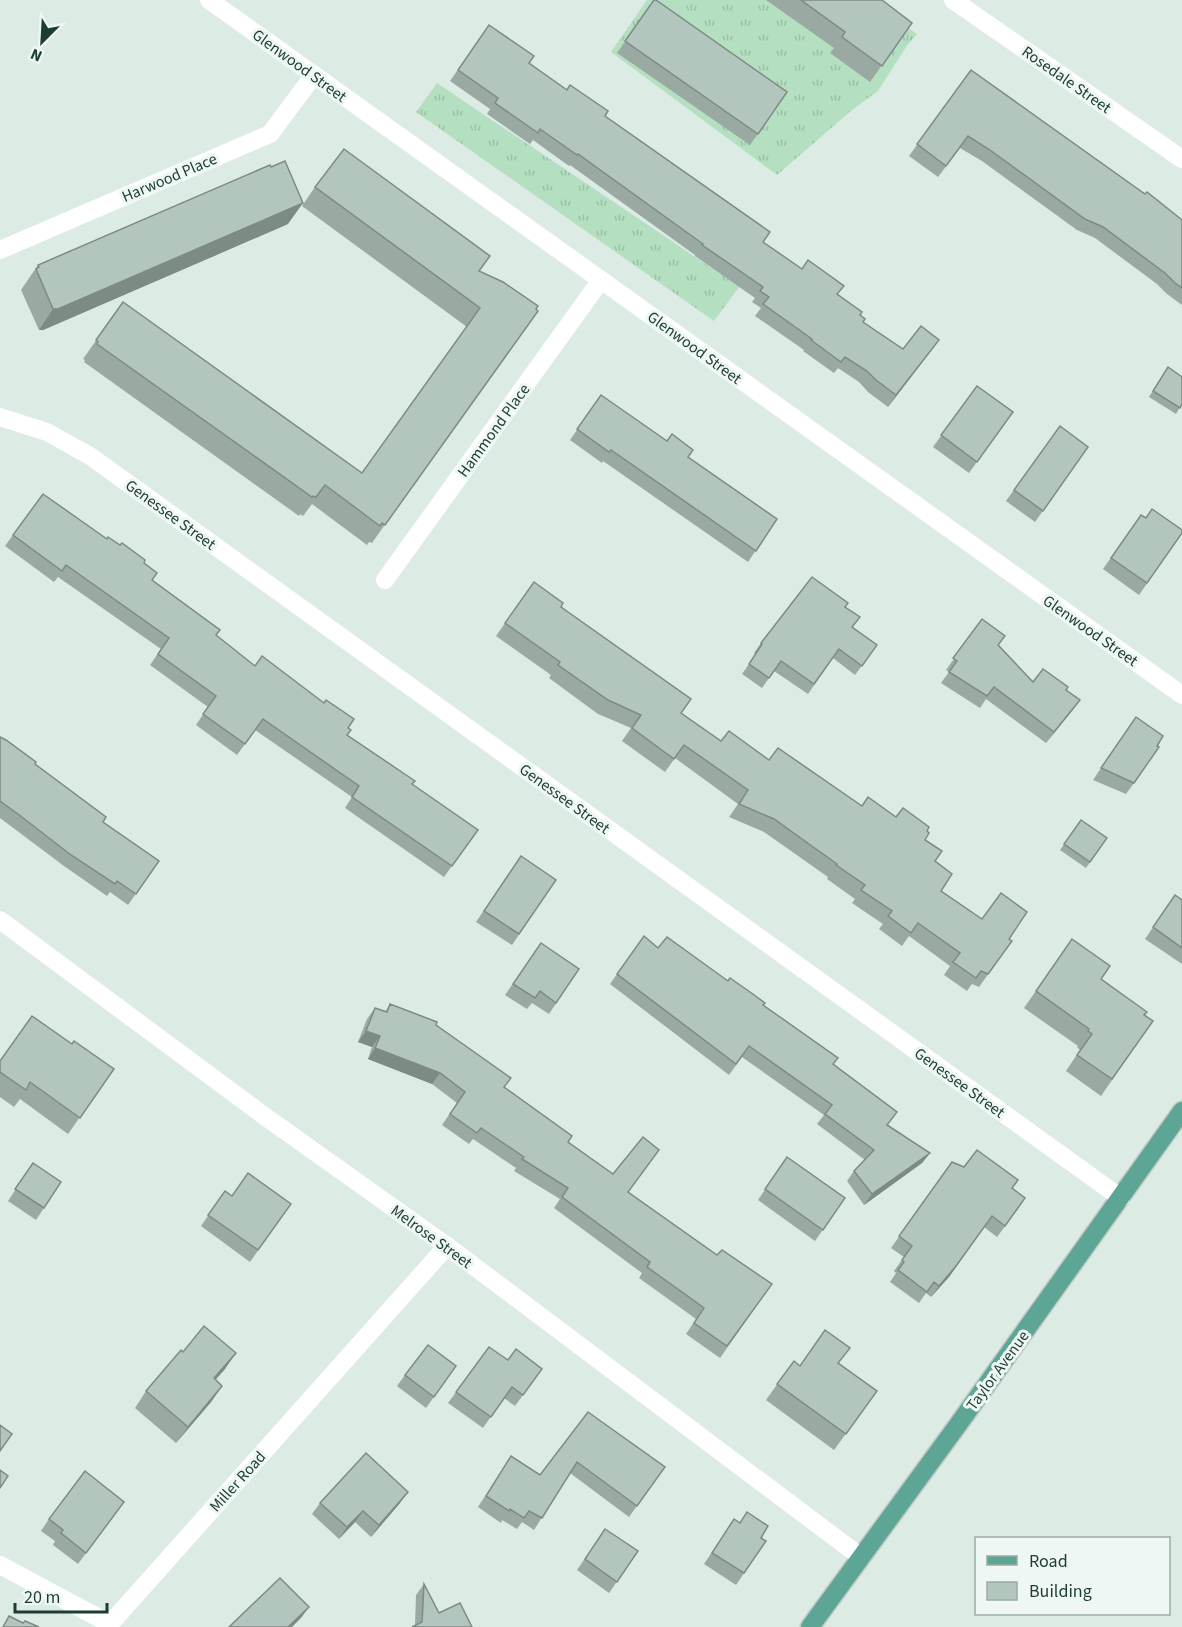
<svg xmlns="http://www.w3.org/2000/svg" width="1182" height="1627" font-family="'Source Sans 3',sans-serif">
  <defs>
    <pattern id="grass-tufts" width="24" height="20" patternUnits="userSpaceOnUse" patternTransform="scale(1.5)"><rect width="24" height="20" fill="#b4dfc0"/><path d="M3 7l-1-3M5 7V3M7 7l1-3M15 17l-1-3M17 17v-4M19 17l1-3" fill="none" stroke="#9ac0a6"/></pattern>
  </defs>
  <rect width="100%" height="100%" fill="#ddebe5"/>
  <g fill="url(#grass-tufts)">
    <path d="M647,0H868L917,34L906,47L878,91L852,110L777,175L611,52Z"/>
    <path d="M437,83L734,283L768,248L714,321L416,112Z"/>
  </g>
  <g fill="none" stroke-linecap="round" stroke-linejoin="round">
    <g stroke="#c0c8c6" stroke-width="21">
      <path id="major" d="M810,1627L960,1422L1182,1111"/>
    </g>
    <g stroke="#fff" stroke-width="18">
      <path d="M209,0L1182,695"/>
      <path d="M953,0L1182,159"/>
      <path d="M0,250L270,134L314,75"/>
      <path d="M0,417L47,432L90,456L1121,1198"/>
      <path d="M385,580L601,280"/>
      <path d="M0,920L263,1115L447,1246L861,1557"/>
      <path d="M0,1565L110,1624L447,1246"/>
    </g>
    <use href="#major" stroke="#5da594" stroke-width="18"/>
  </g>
  <g fill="#9aaaa3">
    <path d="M654,0L787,92L750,145L617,53Z"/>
    <path d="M766,0H882L912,23L870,82L830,53L834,48Z"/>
    <path d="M489,25L529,63L605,116L763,242L838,294L860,315L863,322L903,349L939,340L888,407L868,392L859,382L838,368L834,373L803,351L804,350L755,316L761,308L752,302L755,298L695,256V255L570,165L569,166L533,140L530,144L487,114L490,109L450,81Z"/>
    <path d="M971,70L1145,194L1182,220V305L1167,294L1157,284L1095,238L1077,230L982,161L960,148L938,177L909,156Z"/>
    <path d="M315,187L479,271L536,309L372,543L369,542L367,545L312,504L303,516L300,514L299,516L84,362L85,360L83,359L123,302L362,473L467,327L302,206Z"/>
    <path d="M288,224L43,330H39L21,290L38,265Z"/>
    <path d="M1168,367L1182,404L1176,414L1149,397Z"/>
    <path d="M977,386L1013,412L969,473L933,447Z"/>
    <path d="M601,395L688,457L777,519L748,562L603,461L602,463L570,440Z"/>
    <path d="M1060,426L1088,447L1035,522L1006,501Z"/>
    <path d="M1141,515L1145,518L1182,533L1139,595L1103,569Z"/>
    <path d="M13,535L107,539L144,563L152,580L216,635L255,666L348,728L347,735L412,784L478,830L444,877L345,808L352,797L255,730L237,755L196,725L208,707L150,665L161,649L58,577L54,582L5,546Z"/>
    <path d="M534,582L681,713L721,741L769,760L862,806L896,817L927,831L925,840L935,861L941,891L1012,941L979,987L972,984L967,991L944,975L950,966L909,936L902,946L879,929L883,924L852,903L855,899L827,879L828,877L764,832L729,817L738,804L675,758L665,772L622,741L631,728L598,714L549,678L551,675L496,636Z"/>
    <path d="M845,607L852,627L877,645L855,675L833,658L808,694L774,671L762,688L742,674L756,654L754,653L761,643Z"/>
    <path d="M982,619L999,645L1033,682L1066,690L1080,700L1046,743L986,699L980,708L941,683L949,672L946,670Z"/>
    <path d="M1136,717L1134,783L1126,794L1093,780Z"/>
    <path d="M0,737L35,764L103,822L159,861L128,905L110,892L107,896L64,866L0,818Z"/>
    <path d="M1081,820L1107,838L1086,868L1060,850Z"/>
    <path d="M521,856L556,880L512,945L476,922Z"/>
    <path d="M1175,895L1182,900V964L1145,939Z"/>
    <path d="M644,936L658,948L763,1005L833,1064L888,1125L930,1153L922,1163L864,1205L847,1181L854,1171L865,1160L817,1124L824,1115L742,1057L729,1075L610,984Z"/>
    <path d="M1072,939L1101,979L1153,1021L1101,1096L1066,1071L1080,1050L1077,1047L1078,1046L1024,1008Z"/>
    <path d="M541,943L579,969L549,1014L532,1003L527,1009L505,995Z"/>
    <path d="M390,1004L436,1025L504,1087L628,1192L717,1255L772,1284L720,1358L686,1334L696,1319L639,1278L642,1273L554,1208L560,1199L514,1171L516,1168L473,1139L469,1144L442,1125L457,1103L432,1084L368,1059L372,1047L358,1042L367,1019L375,1008L385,1012Z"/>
    <path d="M72,1044L114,1069L68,1134L20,1099L14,1107L0,1097V1061Z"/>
    <path d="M787,1157L845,1198L815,1241L758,1200Z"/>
    <path d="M952,1162L1012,1188L1018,1209L997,1237L984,1227L949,1277L931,1297L926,1293L919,1303L890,1282L896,1273L894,1271L904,1257L891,1248Z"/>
    <path d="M33,1163L61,1182L36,1220L8,1201Z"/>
    <path d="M225,1191L232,1196L291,1204L250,1262L201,1226Z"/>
    <path d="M489,1347L508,1360L542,1369L515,1406L504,1398L483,1428L448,1403Z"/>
    <path d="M183,1352L225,1369L215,1380L222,1386L211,1402L176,1443L135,1408L146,1391Z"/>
    <path d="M794,1361L800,1366L839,1363L877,1391L834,1450L766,1400Z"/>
    <path d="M456,1366L426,1408L397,1386L405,1375Z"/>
    <path d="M588,1412L665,1467L629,1517L570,1473L534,1530L522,1522L517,1529L502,1520L501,1523L478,1507L511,1456L540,1475Z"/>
    <path d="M124,1502L78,1564L53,1545L55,1541L41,1531L49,1519Z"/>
    <path d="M320,1503H400L371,1537L355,1522L339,1539L312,1514Z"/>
    <path d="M734,1519L766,1541L736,1585L704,1564Z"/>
    <path d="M605,1529L638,1551L609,1593L577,1570Z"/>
    <path d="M424,1584L439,1613L415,1625L416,1595Z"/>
  </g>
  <g fill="#7d8b85">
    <path d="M303,203L288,224L43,330H39L53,309Z"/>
    <path d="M939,340L931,351L888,407L896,395Z"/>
    <path d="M1080,700L1072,711L1046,743L1054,732Z"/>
    <path d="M366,1031L380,1036L372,1047L358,1042Z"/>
    <path d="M375,1048L440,1073L432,1084L368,1059Z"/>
    <path d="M930,1153L922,1163L864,1205L872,1194Z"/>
    <path d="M992,1216L949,1277L931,1297L939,1286Z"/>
    <path d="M236,1353L225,1369L202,1395L214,1378Z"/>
    <path d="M222,1386L211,1402L176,1443L188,1427Z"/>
    <path d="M408,1492L400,1503L371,1537L379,1525Z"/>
    <path d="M363,1511L355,1522L339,1539L347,1527Z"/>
    <path d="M309,1607L301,1618L292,1627H288Z"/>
  </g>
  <g fill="#b3c6be" stroke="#7d8b85" stroke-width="1.5">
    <path d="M654,0H656L787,92L758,134L625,41Z"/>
    <path d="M801,0H882L912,23L882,66L842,37L845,32Z"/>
    <path d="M489,25L534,56L529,63L567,90L570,85L608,111L605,116L770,232L763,242L802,269L808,260L844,286L837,294L862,312L860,315L865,319L863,322L903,349L921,326L939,340L896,395L876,380L867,371L845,357L841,362L811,340L812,339L763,304L769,297L760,291L763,287L702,245L703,244L578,154L577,155L540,129L538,133L495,103L498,98L458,70Z"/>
    <path d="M971,70L1145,194L1147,192L1182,220V288L1175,283L1165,273L1103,227L1085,219L990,150L968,136L946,166L917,144Z"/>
    <path d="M344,149L490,256L479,271L503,282L538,306L536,309L538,311L385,525L382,523L380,526L325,485L316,497L313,496L312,497L97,344L98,342L96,340L123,302L362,473L480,308L315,187Z"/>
    <path d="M285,161L303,203L58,309H53L36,269L39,267L38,265L270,165L271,167Z"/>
    <path d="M1168,367L1182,377V404L1180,408L1153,391Z"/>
    <path d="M977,386L1013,412L977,462L941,435Z"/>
    <path d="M601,395L667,441L672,434L693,450L688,457L777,519L756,551L611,450L609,452L577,429Z"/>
    <path d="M1060,426L1088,447L1043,511L1014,490Z"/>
    <path d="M43,494L107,539L108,537L120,545L122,543L145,560L144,563L157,573L152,580L220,630L216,635L255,666L262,656L324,703L326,700L354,719L348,728L351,730L347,735L415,781L412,784L478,830L452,866L352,797L359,786L263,719L245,744L203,714L216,696L158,654L169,638L66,565L62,571L13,535Z"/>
    <path d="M1152,509L1182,530V533L1147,583L1111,558L1141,515L1146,518Z"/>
    <path d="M812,577L848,603L845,607L860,617L852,627L877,645L862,666L839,649L814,684L781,661L769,678L749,664L762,644L761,643Z"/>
    <path d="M534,582L563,603L561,607L691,699L681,713L721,741L729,731L769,760L778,748L862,806L868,797L896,817L903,808L929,827L927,831L929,833L925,840L942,851L935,861L952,874L941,891L982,919L1001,893L1027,912L1009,939L1012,941L988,974L981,971L976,978L953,962L960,953L918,923L911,933L888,916L892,911L861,890L865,885L836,865L837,864L774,819L739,804L748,790L684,745L674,759L632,728L641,715L608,700L558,665L560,662L505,623Z"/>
    <path d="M982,619L1005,636L998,645L1033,682L1043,669L1068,687L1066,690L1080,700L1054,732L994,687L987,696L949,672L957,661L953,658Z"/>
    <path d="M1136,717L1163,736L1157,746L1159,747L1134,783L1101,768Z"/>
    <path d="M0,737L6,740L36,762L35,764L106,817L103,822L159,861L136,894L117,881L115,884L71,855L18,814L0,801Z"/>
    <path d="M1081,820L1107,838L1090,862L1064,844Z"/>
    <path d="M521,856L556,880L519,934L484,911Z"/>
    <path d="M1175,895L1182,900V948L1153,927Z"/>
    <path d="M644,936L658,948L667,937L728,981L730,978L750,992L765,1003L763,1005L838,1058L833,1064L897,1112L887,1125L930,1153L872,1194L854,1171L874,1150L825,1114L832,1105L749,1046L736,1064L617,974Z"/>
    <path d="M1072,939L1110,966L1101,979L1147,1012L1144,1015L1153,1021L1112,1079L1077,1055L1092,1034L1088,1031L1089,1029L1036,991Z"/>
    <path d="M541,943L579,969L556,1003L540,991L535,998L513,984Z"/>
    <path d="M390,1004L437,1022L436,1025L511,1078L504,1087L572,1136L568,1142L613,1174L643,1137L659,1150L628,1192L717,1255L722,1250L772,1284L727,1346L694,1323L704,1308L647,1267L650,1262L562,1197L568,1188L522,1159L524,1157L481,1128L477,1133L450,1114L465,1092L440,1073L375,1048L380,1036L366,1031L375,1008L387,1012Z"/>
    <path d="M32,1016L72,1044L74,1041L114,1069L80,1118L30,1082L26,1090L0,1072V1061Z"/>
    <path d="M977,1150L1018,1180L1012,1188L1025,1198L1005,1226L992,1216L956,1266L939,1286L934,1282L927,1292L898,1270L904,1262L902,1260L912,1246L899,1236L952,1162L964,1167Z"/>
    <path d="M787,1157L845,1198L823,1230L765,1189Z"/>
    <path d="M33,1163L61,1182L44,1208L15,1189Z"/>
    <path d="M248,1173L291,1204L258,1250L208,1215L225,1191L232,1196Z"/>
    <path d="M204,1326L236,1353L214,1378L222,1386L188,1427L146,1391L181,1350L183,1352Z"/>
    <path d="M825,1330L850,1348L838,1363L877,1391L846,1434L777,1384L794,1361L800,1366Z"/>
    <path d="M428,1345L456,1366L434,1397L405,1375Z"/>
    <path d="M489,1347L508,1360L516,1349L542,1369L523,1395L512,1387L491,1417L456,1392Z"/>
    <path d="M588,1412L665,1467L637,1506L577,1462L542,1518L529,1511L524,1518L510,1509L509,1511L486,1496L511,1456L540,1475Z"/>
    <path d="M0,1425L12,1434L0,1451Z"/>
    <path d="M366,1453L408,1492L379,1525L363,1511L347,1527L320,1503Z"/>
    <path d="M0,1470L8,1476L0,1488Z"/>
    <path d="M85,1471L124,1502L86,1553L61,1533L63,1530L49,1519Z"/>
    <path d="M747,1512L768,1526L761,1538L766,1541L744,1573L712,1553L734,1519L740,1523Z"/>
    <path d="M605,1529L638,1551L617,1582L585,1559Z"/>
    <path d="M280,1578L309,1607L288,1627H229Z"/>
    <path d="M424,1584L439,1613L460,1603L472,1627H412L422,1622Z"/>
    <path d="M9,1616L23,1623L25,1621L39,1627H3Z"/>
  </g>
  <g text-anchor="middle" stroke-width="6" stroke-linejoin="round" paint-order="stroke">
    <g font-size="16" fill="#1d3c34" stroke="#eef7f3">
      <text transform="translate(300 65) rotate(36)" y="6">Glenwood Street</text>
      <text transform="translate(1067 79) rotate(35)" y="6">Rosedale Street</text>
      <text transform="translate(169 177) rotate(-23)" y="6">Harwood Place</text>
      <text transform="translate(695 347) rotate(36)" y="6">Glenwood Street</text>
      <text transform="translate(493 430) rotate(-54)" y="6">Hammond Place</text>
      <text transform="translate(171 514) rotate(36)" y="6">Genessee Street</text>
      <text transform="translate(1091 630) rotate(35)" y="6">Glenwood Street</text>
      <text transform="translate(565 798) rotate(36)" y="6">Genessee Street</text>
      <text transform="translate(960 1082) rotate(36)" y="6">Genessee Street</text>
      <text transform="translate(432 1236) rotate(36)" y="6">Melrose Street</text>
      <text transform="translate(997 1370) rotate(-54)" y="6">Taylor Avenue</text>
      <text transform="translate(237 1481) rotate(-48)" y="6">Miller Road</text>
    </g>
  </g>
  <rect x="975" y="1537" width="195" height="78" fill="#eef7f3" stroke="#9aaca7" stroke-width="1.5"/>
  <rect x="987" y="1556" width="30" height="9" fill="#5da594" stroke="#9aaca7" stroke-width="1.5"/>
  <text x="1029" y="1567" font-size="18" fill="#1d3c34">Road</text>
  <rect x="987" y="1582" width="30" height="18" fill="#b3c6be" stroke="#9aaca7" stroke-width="1.5"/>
  <text x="1029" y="1597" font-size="18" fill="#1d3c34">Building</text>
  <g transform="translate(42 42) rotate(204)" stroke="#eef7f3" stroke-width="4.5" paint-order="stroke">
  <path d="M0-4.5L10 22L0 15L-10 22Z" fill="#1d3c34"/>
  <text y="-9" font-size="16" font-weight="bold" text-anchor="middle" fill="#1d3c34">N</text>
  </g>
  <path d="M15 1603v9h92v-9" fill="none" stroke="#1d3c34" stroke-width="3"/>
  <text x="24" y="1603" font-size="18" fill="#1d3c34" stroke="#eef7f3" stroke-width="4.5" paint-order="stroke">20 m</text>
</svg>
